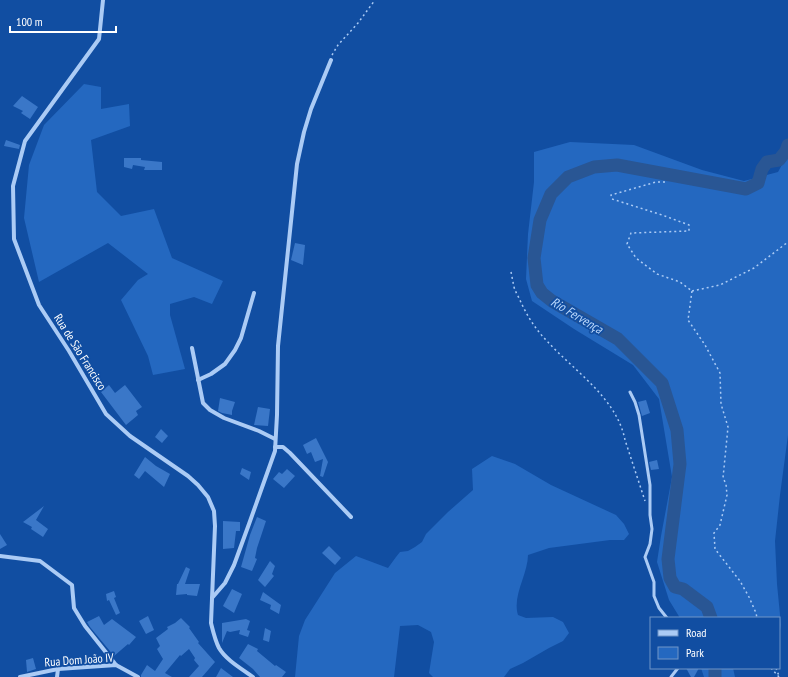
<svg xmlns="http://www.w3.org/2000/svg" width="788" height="677" font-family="'PT Sans Narrow',sans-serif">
  <rect width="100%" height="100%" fill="#114ea2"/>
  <g fill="#2468c0">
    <path d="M84,84L101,87V109L129,104L130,126L91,140L97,192L121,216L154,209L172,258L223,281L212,304L194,297L170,304V315L185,369L153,375L148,356L121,300L138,280L148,274L108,243L39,282L24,218L29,165L44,125Z"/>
    <path d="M570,142L634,145L702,170L744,181L778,172L788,154V435L780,495L775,541L777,584L781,625L779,636V618H680L669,600L657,562L661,536L672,477L659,399L633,365L574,329L532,301L526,279L528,234L534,182V152Z"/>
    <path d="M492,456L515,464L551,485L616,515L624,524L629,534L624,540H610L549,548L528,555C528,574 512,596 518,615L526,618L553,617L563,622L569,633L563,641L549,648L523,663L510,669L504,677H433L429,673L434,642L431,632L418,625L400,626L394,677H295L299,636L305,620L335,573L356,556L388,568L396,557L400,552L408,551L415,547L422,542L426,534L448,512L473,490L472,469Z"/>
    <path d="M701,668H733L735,677H704Z"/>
  </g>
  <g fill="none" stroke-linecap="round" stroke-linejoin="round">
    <g stroke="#295694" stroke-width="13">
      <path d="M711,618L707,607L683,589L675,587L670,578L668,559L680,464L677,430L662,383L618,339L552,301L542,293L537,285L534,258L540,220L551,194L568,177L594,167L617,165L746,189L758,183L762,169L767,162L779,160L786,151L788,145"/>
      <path d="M715,668V677"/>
    </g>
  </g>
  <g fill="#3a77c8">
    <path d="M22,96L38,107L30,119L21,113L23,111L13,106Z"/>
    <path d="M6,140L20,145L19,149L4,146Z"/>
    <path d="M124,158H141V160L162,162V170H144L145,167L133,165L132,169L124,167Z"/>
    <path d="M295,243L305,245L303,265L291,260Z"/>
    <path d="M109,385L115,393L125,385L142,407L136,411L138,415L126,425L101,392Z"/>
    <path d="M220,398L235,402L232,411V415L222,413L218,411Z"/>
    <path d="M646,400L650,413L642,416L638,402Z"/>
    <path d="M258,407L270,409L268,426L254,425Z"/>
    <path d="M161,429L168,436L162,443L155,437Z"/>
    <path d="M316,438L328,462L323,477L320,476L323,459L315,462L311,452L307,454L303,445Z"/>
    <path d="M145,457L156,466L170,474L164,487L145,471L139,479L134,475Z"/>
    <path d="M657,460L659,469L651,470L649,462Z"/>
    <path d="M242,468L251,472L249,480L240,474Z"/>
    <path d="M287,469L295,476L284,488L273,479L279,472L282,474Z"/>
    <path d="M44,506L36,520L48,529L43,537L31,529L32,527L23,522Z"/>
    <path d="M257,517L266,521L257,548L255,558L257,559L252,571L241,567L250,535Z"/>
    <path d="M223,521L240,522V531H236L234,548L223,549Z"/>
    <path d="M0,534L7,545L0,549Z"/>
    <path d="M329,546L341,558L335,565L322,553Z"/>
    <path d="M270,561L275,566L272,574L274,576L265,587L258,580Z"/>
    <path d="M186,567L190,569L185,584H200L197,596L187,595V594L176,595L177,584H178Z"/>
    <path d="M232,589L242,594L234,613L223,606Z"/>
    <path d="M114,591L116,597L114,598L120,613L116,615L109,600L107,601L106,594Z"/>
    <path d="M263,592L281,605L279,614L270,609L271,605L260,600Z"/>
    <path d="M99,616L104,625L112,619L136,637L129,645L128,644L114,656L90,627L87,622Z"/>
    <path d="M148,616L154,630L146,634L139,621Z"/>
    <path d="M181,618L190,627L189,628L199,642L198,643L215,662L202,677H189L199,666L194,660L195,658L189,649L181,656L180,655L165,673L172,677H141V675L147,665L155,671L163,659L157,649L160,646L156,638L168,629L167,627L175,623Z"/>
    <path d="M246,619L250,621L247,630L250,631L248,637L239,634L240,630L230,632L227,631L222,643V623Z"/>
    <path d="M265,628L271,631L269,642L263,640Z"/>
    <path d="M248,644L258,649L257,651L275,666L276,665L286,672L282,677H260L253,669L239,658Z"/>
    <path d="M33,658L36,669L27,672L26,660Z"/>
    <path d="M221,668L233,677H216Z"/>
    <path d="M686,668H699L694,677H691Z"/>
  </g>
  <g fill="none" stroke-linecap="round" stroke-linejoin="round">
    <g stroke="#abcbf5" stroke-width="1.5" stroke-dasharray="2 3" stroke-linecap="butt">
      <path d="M332,55L338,45L358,23L375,0"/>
      <path d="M665,182H656L611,195L612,199L662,215L689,225V231L631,233L627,244L636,258L657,274L680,282L692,291"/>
      <path d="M511,272C512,277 513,282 514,287C515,291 517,294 519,298C526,314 535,329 547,341C574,371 617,398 625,440L645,501"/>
      <path d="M692,291L688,320L705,345L720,373L721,404L728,427L723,478L726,484L727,495L720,525L714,533L715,549L740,581L749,597L756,613L757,618"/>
      <path d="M692,291L720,285L754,268L788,242"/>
      <path d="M771,668L779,677"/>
      <path d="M776,668L779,676"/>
    </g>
    <g stroke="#abcbf5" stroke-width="3">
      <path d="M630,392L635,402L639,415L650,485V515L652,529L650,544L645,557L654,582V596L659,608L667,618"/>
      <path d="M671,677L678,668"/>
    </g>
    <g stroke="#abcbf5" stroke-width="4">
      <path d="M103,0L99,39L25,141L13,186L14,239L39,305L69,351L106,414L130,436L188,476L198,485L208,497L214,511L215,526L211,623C213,631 215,640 219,648C226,660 242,669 253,677"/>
      <path d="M192,348L203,403L210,410L224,418L259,431L275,439"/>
      <path d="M198,380L211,374L225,364L235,350L241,338L254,293"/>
      <path d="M275,447H283L290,453L351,517"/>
      <path d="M0,556L40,561L72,585L74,608L85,626L116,665"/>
      <path d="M212,598L225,583L234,565L249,524L275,451L277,415L278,346L297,164L304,132L311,109L331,60"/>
      <path d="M20,677L58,669L116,665L138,677"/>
      <path d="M57,677L58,669"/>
    </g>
  </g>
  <g text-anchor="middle" stroke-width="3.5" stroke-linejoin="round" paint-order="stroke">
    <g font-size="12" fill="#fff" stroke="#114ea2">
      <text transform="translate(80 352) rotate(58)" y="4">Rua de São Francisco</text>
      <text transform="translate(79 660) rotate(-4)" y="4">Rua Dom João IV</text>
    </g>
    <g font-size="13" font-style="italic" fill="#b8d6fb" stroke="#114ea2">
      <text transform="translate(577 315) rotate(31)" y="5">Rio Fervença</text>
    </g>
  </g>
  <rect x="650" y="617" width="130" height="52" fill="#114ea2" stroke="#7095c7"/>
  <rect x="658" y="630" width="20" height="6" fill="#abcbf5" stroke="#7095c7"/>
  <text x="686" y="637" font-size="12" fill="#ffffff">Road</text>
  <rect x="658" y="647" width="20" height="12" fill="#2468c0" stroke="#7095c7"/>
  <text x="686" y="657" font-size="12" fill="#ffffff">Park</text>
  <path d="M10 26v6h106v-6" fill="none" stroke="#ffffff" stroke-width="2"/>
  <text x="16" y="26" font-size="12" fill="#ffffff" stroke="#114ea2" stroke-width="3" paint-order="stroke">100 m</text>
</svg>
